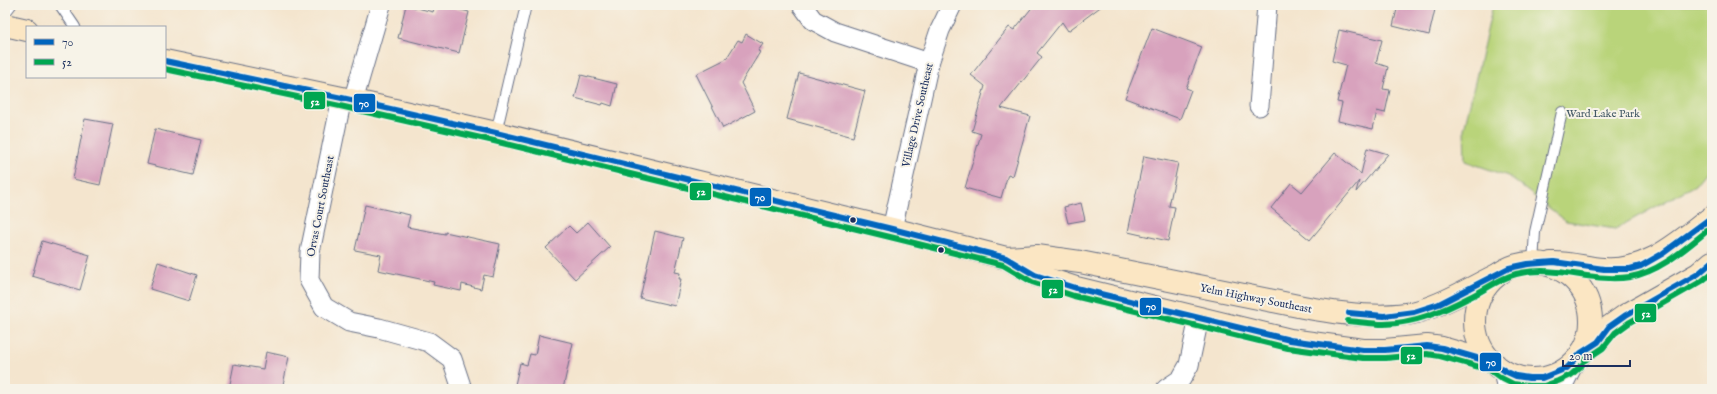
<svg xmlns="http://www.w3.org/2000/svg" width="1717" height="394" font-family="'IM FELL English',serif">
  <rect width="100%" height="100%" fill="#f7f3e8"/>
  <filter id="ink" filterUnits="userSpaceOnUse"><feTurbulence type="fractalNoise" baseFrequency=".025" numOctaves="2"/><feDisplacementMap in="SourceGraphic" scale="8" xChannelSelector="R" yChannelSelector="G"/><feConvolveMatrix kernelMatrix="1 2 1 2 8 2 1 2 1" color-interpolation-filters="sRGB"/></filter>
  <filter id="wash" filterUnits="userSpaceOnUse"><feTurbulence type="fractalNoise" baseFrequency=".012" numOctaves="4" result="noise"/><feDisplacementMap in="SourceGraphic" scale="16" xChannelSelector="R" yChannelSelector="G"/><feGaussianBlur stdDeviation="0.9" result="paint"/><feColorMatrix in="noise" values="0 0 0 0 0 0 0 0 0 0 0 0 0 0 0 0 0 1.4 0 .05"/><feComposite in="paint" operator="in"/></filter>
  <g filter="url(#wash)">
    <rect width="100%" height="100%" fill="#f4e5ce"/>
    <path fill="#b9d47a" stroke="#6a826c" d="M1493,5H1712V164L1695,185L1615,229L1566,221L1508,176L1465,161L1464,129Z"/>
    <g id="blocks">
      <g fill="#d8a2bd">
        <path d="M406,5L433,12L435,5H442L469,12L459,53L398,38Z"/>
        <path d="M1034,5H1103L1068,31L1062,22L1037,53L1042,57L1001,108L1030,116L1013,176L1008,174L1001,198L965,188L981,134L972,131L985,86L971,75L1009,27L1014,30Z"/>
        <path d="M1398,5H1436L1429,35L1393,26Z"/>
        <path d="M1152,28L1202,47L1186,88L1191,90L1180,119L1125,98Z"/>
        <path d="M1339,30L1382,40L1376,63L1388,67L1383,89L1390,90L1385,113L1377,111L1373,129L1338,121L1342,103L1337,102L1346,65L1332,61Z"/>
        <path d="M746,34L763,44L758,51L760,52L741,83L755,111L723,128L696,74L726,59L738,40L742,42Z"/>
        <path d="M799,73L865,91L853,137L787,119Z"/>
        <path d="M581,75L617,84L612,106L603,103L602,105L575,98Z"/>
        <path d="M85,119L113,124L100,185L73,179Z"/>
        <path d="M155,129L201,140L193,175L147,164Z"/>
        <path d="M1367,148L1388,154L1356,192L1359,181L1310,240L1271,208L1291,183L1302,192L1335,153L1361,174Z"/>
        <path d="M1144,156L1178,163L1169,206L1175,207L1168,241L1128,232Z"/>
        <path d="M1081,203L1085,220L1068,223L1064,207Z"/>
        <path d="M365,205L410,215L407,227L445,234V232L500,244L493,277L484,275L481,289L462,284L461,291L433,285L434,282L378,270L381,255L355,250Z"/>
        <path d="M588,222L610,247L575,279L546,248L569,226L576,233Z"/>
        <path d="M655,231L683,238L675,272L680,273L679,279H681L675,306L640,298Z"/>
        <path d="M42,241L90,255L80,290L32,276Z"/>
        <path d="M158,262L197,275L189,301L150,289Z"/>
        <path d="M539,335L573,343L563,389H514L520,363L527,365L530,354L535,355Z"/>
        <path d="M266,352L289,357L282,389H229L234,364L263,369Z"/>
      </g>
    </g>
  </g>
  <g filter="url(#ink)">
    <use href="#blocks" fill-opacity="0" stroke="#676f85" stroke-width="1"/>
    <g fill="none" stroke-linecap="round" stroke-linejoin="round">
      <g stroke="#676f85" stroke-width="12">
        <g id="service">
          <path d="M60,5L75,27"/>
          <path d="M5,13L11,5"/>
          <path d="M496,133L526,5"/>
          <path d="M1533,263L1535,232L1562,112"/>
        </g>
      </g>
      <g stroke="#676f85" stroke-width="21">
        <g id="minor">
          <path d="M802,5L813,20L835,32L929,63"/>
          <path d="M342,98L310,252L309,280L324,307L349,322L379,328L429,342L452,359L462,389"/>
          <path d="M353,101L381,5"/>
          <path d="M1259,106L1267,5"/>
          <path d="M892,229L929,63L940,30L952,5"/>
          <path d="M1502,368L1507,389"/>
          <path d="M1166,389L1181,379L1189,365L1199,318"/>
          <path d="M1561,389L1576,359"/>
        </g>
      </g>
      <g stroke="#676f85" stroke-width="24">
        <g id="secondary">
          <path d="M5,25L27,30"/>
          <path d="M165,61L342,98L496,133L892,229L1006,258L1035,275L1076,288L1290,340L1363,350H1385L1427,346L1442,348L1494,363"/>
          <path d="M1006,258L1037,256L1080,262L1303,307C1335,313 1384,320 1416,312C1445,304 1472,287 1499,274"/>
          <path d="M1551,263C1569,262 1586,268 1603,269C1647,273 1679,241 1712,217"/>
          <circle cx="1533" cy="321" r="58"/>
          <path d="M1582,352L1598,342L1609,327L1626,315L1698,274L1712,262"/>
        </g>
      </g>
      <use href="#service" stroke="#fff" stroke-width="10"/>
      <use href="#minor" stroke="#fff" stroke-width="19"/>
      <use href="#secondary" stroke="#fbe6c3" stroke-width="22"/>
      <g stroke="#f7f3e8" stroke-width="9">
        <g id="bus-1">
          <path d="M165,61L342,98L496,133L892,229L1006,258L1035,275L1076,288L1290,340L1363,350H1385L1427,346L1442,348L1494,363L1505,371L1516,376L1529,378H1542L1567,368L1581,353L1598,342L1609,327L1626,315L1698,274L1712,262"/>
          <path d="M1349,313L1384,316L1414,312L1439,304L1509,268L1528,264L1554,262L1604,269H1630L1641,266L1662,254L1712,217"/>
        </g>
      </g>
      <g stroke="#f7f3e8" stroke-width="9">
        <g id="bus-2">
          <path d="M165,69L340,106L494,141L890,237L1003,265L1032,282L1074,296L1288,348L1363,358H1386L1427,354L1440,356L1490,370L1501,378L1513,384L1528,386H1544L1558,381L1571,375L1582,365"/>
          <path d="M1348,321C1360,322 1373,324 1384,324C1416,323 1443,311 1470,297C1485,290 1500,278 1516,274C1557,264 1592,283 1630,277C1661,272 1688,246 1712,227"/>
          <path d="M1585,360L1603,348L1615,333L1630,322L1702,281L1712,273"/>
        </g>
      </g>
      <use href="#bus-1" stroke="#0065bd" stroke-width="6"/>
      <use href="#bus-2" stroke="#00a651" stroke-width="6"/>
    </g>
  </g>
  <g fill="#1b2f5e" stroke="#f7f3e8" stroke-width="1.5">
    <circle cx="853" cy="220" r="3.5"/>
    <circle cx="941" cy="250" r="3.5"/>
  </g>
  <g text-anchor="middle" stroke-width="4" stroke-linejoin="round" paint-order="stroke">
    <g font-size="11" fill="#425865" stroke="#f7f3e8">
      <text x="1603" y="117">Ward Lake Park</text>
    </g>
    <g font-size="11" fill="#1b2f5e" stroke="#f7f3e8">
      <text transform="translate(917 115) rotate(-77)" y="4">Village Drive Southeast</text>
      <text transform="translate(320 206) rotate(-79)" y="4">Orvas Court Southeast</text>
      <text transform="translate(1256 298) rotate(11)" y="4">Yelm Highway Southeast</text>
    </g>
  </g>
  <g stroke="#f7f3e8" stroke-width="1.5">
    <rect x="303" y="91" width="23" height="19" rx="4" fill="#00a651"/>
    <rect x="353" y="93" width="23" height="20" rx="4" fill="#0065bd"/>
    <rect x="689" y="182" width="23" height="19" rx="4" fill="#00a651"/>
    <rect x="749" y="187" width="23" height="20" rx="4" fill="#0065bd"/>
    <rect x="1041" y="279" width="23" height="20" rx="4" fill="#00a651"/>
    <rect x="1139" y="297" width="23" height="19" rx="4" fill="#0065bd"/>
    <rect x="1634" y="303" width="23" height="20" rx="4" fill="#00a651"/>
    <rect x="1400" y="346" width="23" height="19" rx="4" fill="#00a651"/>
    <rect x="1479" y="352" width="23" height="20" rx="4" fill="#0065bd"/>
  </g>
  <g font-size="11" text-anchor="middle" font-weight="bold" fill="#fff">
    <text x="315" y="105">52</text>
    <text x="364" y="107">70</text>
    <text x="701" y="195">52</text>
    <text x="760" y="201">70</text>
    <text x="1053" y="293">52</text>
    <text x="1151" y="310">70</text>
    <text x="1646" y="317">52</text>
    <text x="1411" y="359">52</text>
    <text x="1491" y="366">70</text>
  </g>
  <rect width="1717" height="394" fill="none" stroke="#f7f3e8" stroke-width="20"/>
  <rect x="26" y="26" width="140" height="52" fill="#f7f3e8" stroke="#9fa5b1"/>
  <rect x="34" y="39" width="20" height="6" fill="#0065bd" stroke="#9fa5b1"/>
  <text x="62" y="46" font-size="12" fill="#1b2f5e">70</text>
  <rect x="34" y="59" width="20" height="6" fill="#00a651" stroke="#9fa5b1"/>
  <text x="62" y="66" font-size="12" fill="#1b2f5e">52</text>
  <path d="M1563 360v6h67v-6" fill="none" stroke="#1b2f5e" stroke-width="2"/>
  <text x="1569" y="360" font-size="12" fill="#1b2f5e" stroke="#f7f3e8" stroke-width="3" paint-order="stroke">20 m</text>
</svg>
